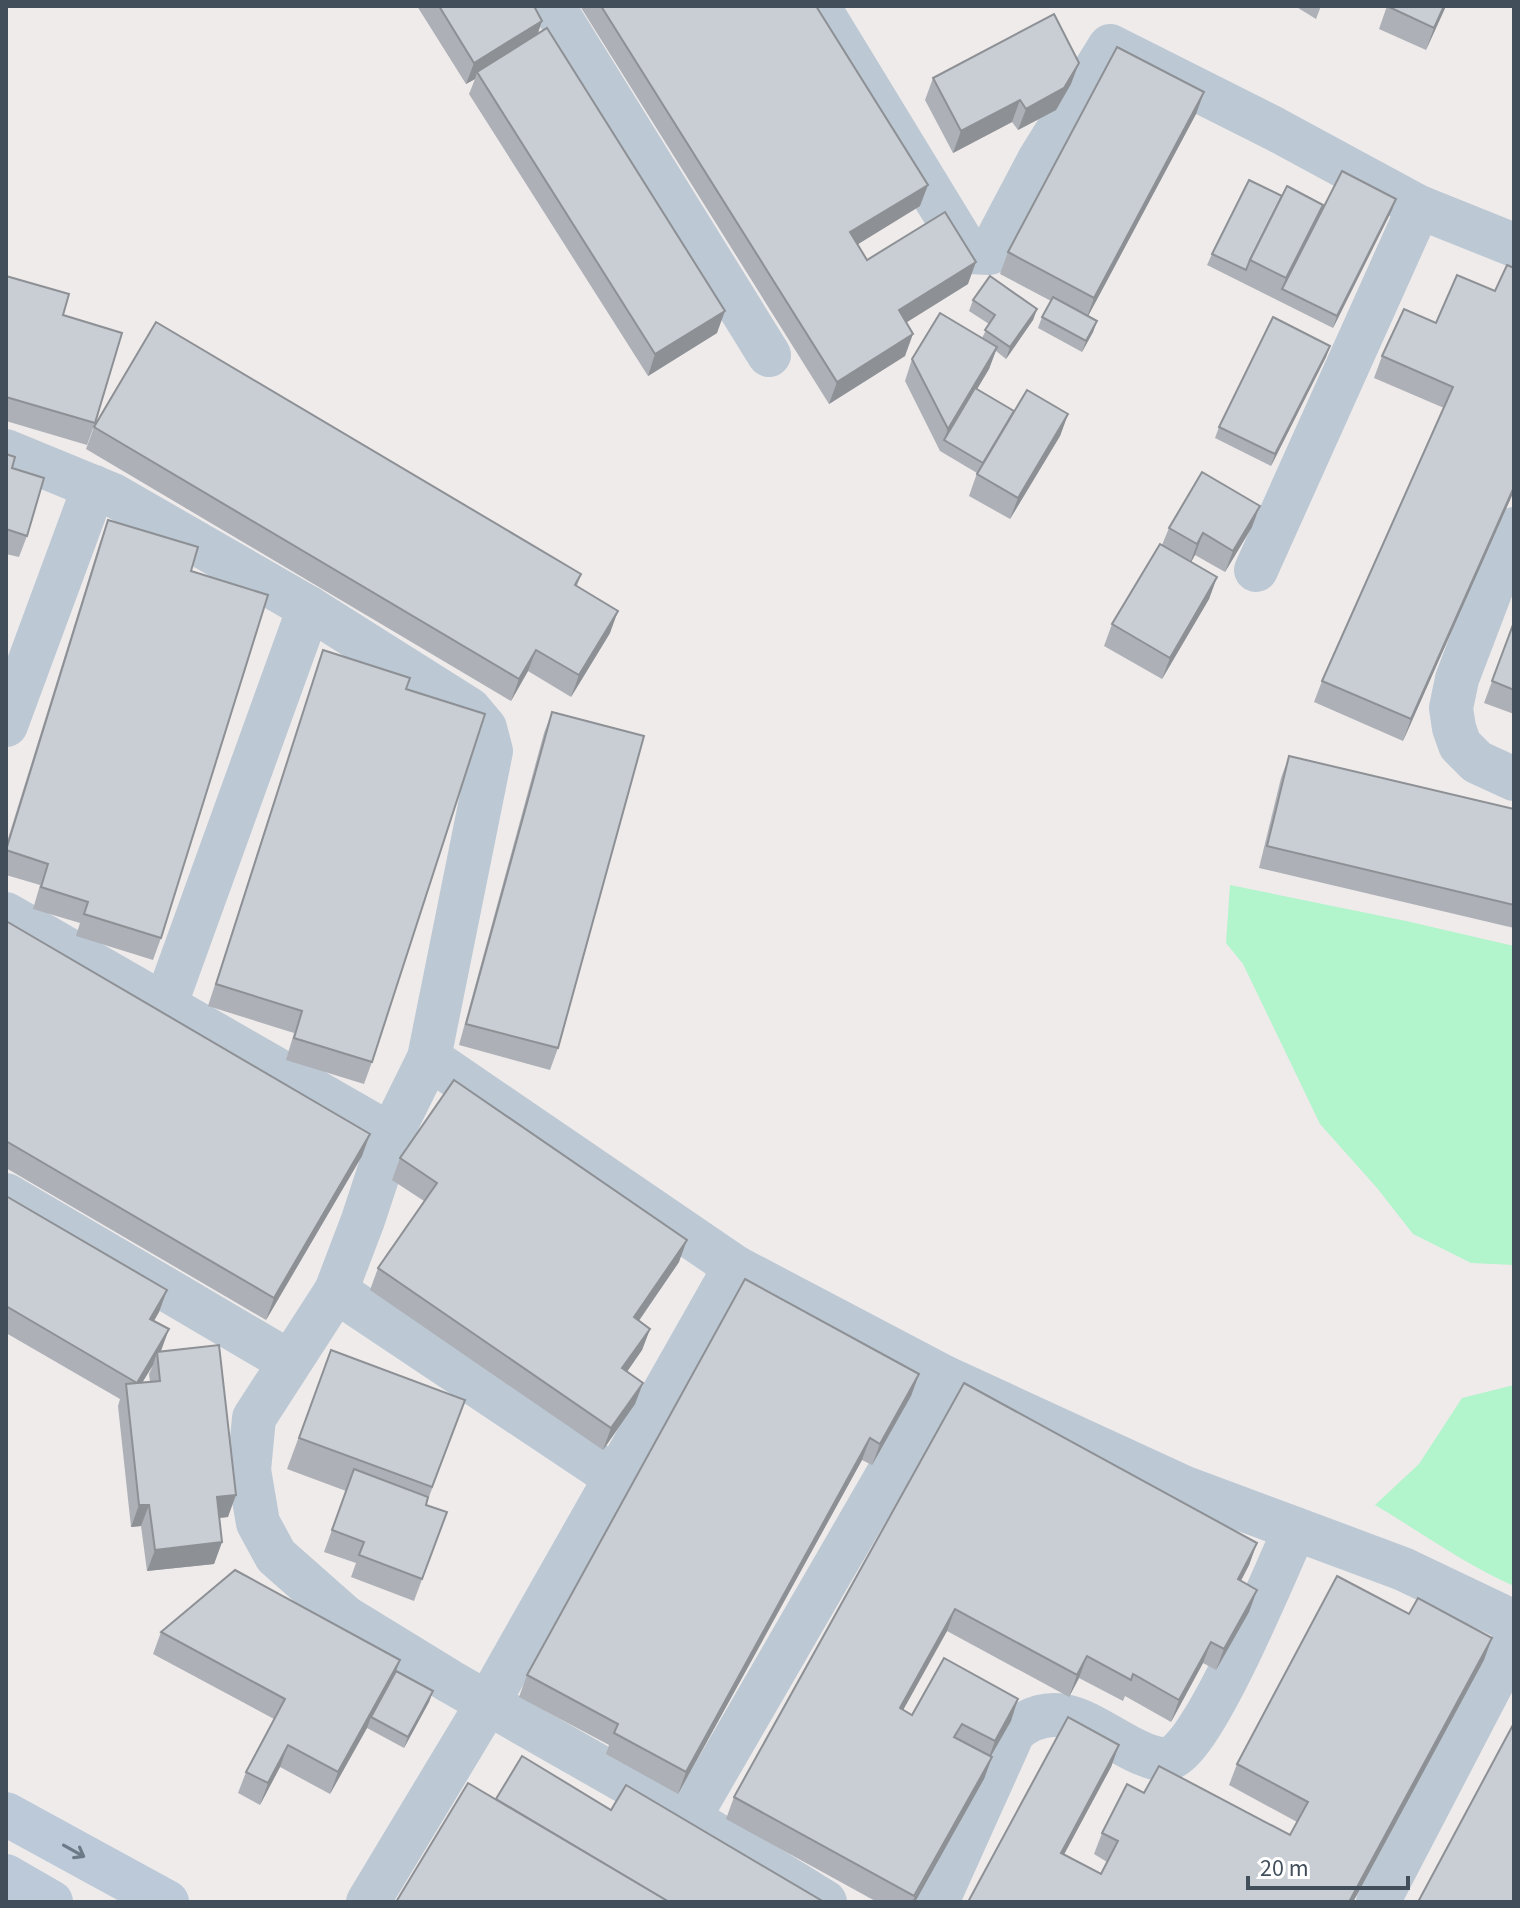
<svg xmlns="http://www.w3.org/2000/svg" width="1520" height="1908" font-family="'Source Sans 3',sans-serif">
  <rect width="100%" height="100%" fill="#efebeb"/>
  <g fill="#b2f4cb">
    <path d="M1230,885L1406,921L1514,946V1265L1471,1263L1413,1234L1377,1188L1320,1124L1243,964L1226,943Z"/>
    <path d="M1514,1385V1586C1465,1565 1421,1532 1375,1505L1419,1464L1462,1398Z"/>
  </g>
  <g fill="none" stroke-linecap="round" stroke-linejoin="round">
    <g stroke="#bcc8d3" stroke-width="44">
      <path d="M553,6L769,355"/>
      <path d="M818,6L968,252L990,253L1039,160L1110,46L1275,129L1419,207L1514,245"/>
      <path d="M6,451L113,495L309,608L469,709L485,728L491,751L429,1058L391,1135L363,1220L336,1291L254,1418L249,1470L258,1523L276,1556L345,1617L451,1682L689,1818L825,1902"/>
      <path d="M1514,529L1457,679L1451,708L1454,728L1460,745L1477,762L1514,779"/>
      <path d="M1256,570L1419,207"/>
      <path d="M6,725L94,487"/>
      <path d="M6,914L391,1135"/>
      <path d="M165,1006L309,608"/>
      <path d="M429,1058L735,1267L944,1377L1183,1487L1403,1569L1514,1622"/>
      <path d="M6,1195L288,1361"/>
      <path d="M336,1291L616,1478"/>
      <path d="M689,1818L944,1377"/>
      <path d="M368,1902L489,1701L735,1267"/>
      <path d="M937,1902L1014,1731C1061,1692 1097,1734 1141,1753C1151,1757 1160,1761 1170,1758C1204,1748 1277,1568 1295,1529"/>
      <path d="M1378,1902L1514,1641"/>
    </g>
    <g stroke="#bbc9d8" stroke-width="44">
      <path d="M6,1814L167,1902"/>
      <path d="M6,1876L51,1902"/>
    </g>
  </g>
  <g fill="#adb0b6" fill-rule="evenodd">
    <path d="M417,6H534L542,21L538,34L717,333L648,376L469,94L475,79L466,84Z"/>
    <path d="M580,6H816L920,206L858,244L867,260L968,284L907,322L905,356L829,404Z"/>
    <path d="M1295,6H1321L1316,19Z"/>
    <path d="M1387,6H1446L1426,50L1379,29Z"/>
    <path d="M933,78L1071,84L1056,110L1018,130L1012,122L953,153L925,100Z"/>
    <path d="M1204,92L1196,114L1088,316L1097,321L1093,332L1082,352L1038,328L1042,317L1051,301L1000,274L1008,252Z"/>
    <path d="M1282,196L1323,205L1318,218L1392,210L1333,328L1207,265L1212,254Z"/>
    <path d="M6,276L63,315L95,423L87,445L6,421Z"/>
    <path d="M1495,291L1514,491L1403,741L1314,702L1322,681L1444,408L1374,378L1382,356L1436,323Z"/>
    <path d="M973,300L1037,309L1033,320L1006,359L996,351L989,369L977,389L1014,411L1068,414L1060,436L1010,519L969,496L977,473L940,451L905,381L912,359L982,338L989,324L969,311Z"/>
    <path d="M1330,346L1326,357L1271,466L1215,438L1219,427Z"/>
    <path d="M94,427L581,574L577,586L610,633L571,697L528,671L511,701L86,449Z"/>
    <path d="M6,454L12,468L27,536L19,557L6,554Z"/>
    <path d="M108,520L191,571L161,938L153,960L76,936L80,923L33,909L40,885L6,875V845L100,542Z"/>
    <path d="M1252,527L1225,572L1195,555L1191,562L1217,577L1209,599L1162,679L1104,646L1112,624L1162,545L1169,528Z"/>
    <path d="M1514,622V714L1484,703Z"/>
    <path d="M323,650L372,1062L364,1084L286,1060L294,1033L208,1006Z"/>
    <path d="M552,712L558,1048L550,1070L459,1045L544,733Z"/>
    <path d="M1289,756L1514,809V928L1259,868L1281,778Z"/>
    <path d="M6,921L362,1156L266,1320L6,1168Z"/>
    <path d="M400,1158L679,1262L639,1321L650,1329L642,1350L627,1372L643,1383L635,1404L603,1450L370,1290L378,1268L424,1201L392,1180Z"/>
    <path d="M6,1196L167,1290L159,1312L154,1321L160,1352L228,1517L219,1518L222,1542L214,1564L147,1571L141,1526L131,1527L118,1406L120,1399L6,1333ZM153,1365L149,1374L150,1382L142,1383Z"/>
    <path d="M331,1350L465,1400L426,1505L447,1512L414,1601L351,1577L356,1563L324,1552L346,1491L287,1469Z"/>
    <path d="M919,1374L911,1396L872,1465L862,1460L678,1794L606,1754L609,1745L519,1697L527,1675Z"/>
    <path d="M964,1383L1257,1543L1249,1565L1241,1581L1257,1590L1249,1612L1216,1670L1203,1663L1171,1722L1125,1696L1123,1701L1079,1678L1069,1697L947,1631L903,1710L912,1715L1011,1721L990,1757H992L984,1779L915,1902H877L726,1819L734,1797Z"/>
    <path d="M161,1632L400,1660L396,1671L433,1691L429,1702L404,1748L367,1728L330,1794L280,1767L260,1805L238,1793L246,1772L274,1719L153,1654Z"/>
    <path d="M1484,1660L1353,1902H968L1119,1745L1111,1767L1064,1854L1101,1874L1107,1862L1094,1854L1102,1833L1144,1793L1290,1835L1297,1822L1229,1785L1237,1764Z"/>
  </g>
  <g fill="#8d9094">
    <path d="M1444,6H1446L1426,50L1434,28Z"/>
    <path d="M542,21L534,43L477,72L475,79L466,84L474,63Z"/>
    <path d="M1079,63L1071,84L1056,110L1018,130L1026,109Z"/>
    <path d="M1204,92L1196,114L1086,320L1094,298Z"/>
    <path d="M1020,100L1012,122L953,153L961,131Z"/>
    <path d="M928,185L920,206L842,254L850,232Z"/>
    <path d="M1396,199L1392,210L1333,328L1337,316Z"/>
    <path d="M1323,205L1315,227L1282,289L1286,278Z"/>
    <path d="M976,262L968,284L891,332L899,310Z"/>
    <path d="M1037,309L1033,320L1006,359L1010,347Z"/>
    <path d="M725,311L717,333L648,376L655,354Z"/>
    <path d="M1097,321L1093,332L1082,352L1086,341Z"/>
    <path d="M913,334L905,356L829,404L837,382Z"/>
    <path d="M1330,346L1326,357L1271,466L1275,454Z"/>
    <path d="M997,347L989,369L946,441L944,440L948,429Z"/>
    <path d="M1068,414L1060,436L1010,519L1018,498Z"/>
    <path d="M1514,487V491L1403,741L1411,719Z"/>
    <path d="M1260,506L1252,527L1225,572L1233,551Z"/>
    <path d="M1203,533L1195,555L1189,566L1197,544Z"/>
    <path d="M1217,577L1209,599L1162,679L1170,658Z"/>
    <path d="M618,611L610,633L571,697L579,675Z"/>
    <path d="M536,650L528,671L511,701L519,679Z"/>
    <path d="M370,1134L362,1156L266,1320L274,1298Z"/>
    <path d="M687,1240L679,1262L626,1339L634,1317Z"/>
    <path d="M167,1290L159,1312L142,1341L150,1319Z"/>
    <path d="M169,1329L161,1351L158,1357L157,1352L153,1365L129,1404L137,1383Z"/>
    <path d="M650,1329L642,1350L614,1390L622,1368Z"/>
    <path d="M919,1374L911,1396L872,1465L880,1444Z"/>
    <path d="M643,1383L635,1404L603,1450L611,1428Z"/>
    <path d="M870,1438L862,1460L678,1794L686,1772Z"/>
    <path d="M236,1495L228,1517L209,1519L217,1497Z"/>
    <path d="M139,1505H149L141,1526L131,1527Z"/>
    <path d="M222,1542L214,1564L147,1571L155,1550Z"/>
    <path d="M1257,1543L1249,1565L1230,1601L1238,1579Z"/>
    <path d="M1257,1590L1249,1612L1216,1670L1224,1649Z"/>
    <path d="M955,1609L947,1631L892,1730L900,1708Z"/>
    <path d="M1492,1638L1484,1660L1353,1902H1349Z"/>
    <path d="M1211,1642L1203,1663L1171,1722L1179,1700Z"/>
    <path d="M1087,1656L1079,1678L1069,1697L1077,1675Z"/>
    <path d="M400,1660L392,1682L371,1717L367,1728L330,1794L338,1772Z"/>
    <path d="M433,1691L429,1702L404,1748L408,1737Z"/>
    <path d="M1018,1699L1011,1721L987,1763L995,1741Z"/>
    <path d="M288,1745L280,1767L260,1805L268,1783Z"/>
    <path d="M1119,1745L1111,1767L1053,1875L1061,1853Z"/>
    <path d="M992,1757L984,1779L915,1902H912Z"/>
  </g>
  <g fill="#c9cdd4" stroke="#8d9094" stroke-width="2">
    <path d="M439,6H534L542,21L474,63Z"/>
    <path d="M601,6H816L928,185L850,232L867,260L945,212L976,262L899,310L913,334L837,382Z"/>
    <path d="M1387,6H1444L1434,28Z"/>
    <path d="M1054,14L1079,63L1064,88L1026,109L1020,100L961,131L933,78Z"/>
    <path d="M547,28L725,311L655,354L477,72Z"/>
    <path d="M1117,47L1204,92L1094,298L1008,252Z"/>
    <path d="M1342,171L1396,199L1337,316L1282,289Z"/>
    <path d="M1249,180L1282,196L1250,260L1246,270L1212,254Z"/>
    <path d="M1287,186L1323,205L1286,278L1250,260Z"/>
    <path d="M1507,265L1514,268V487L1411,719L1322,681L1453,387L1382,356L1404,309L1436,323L1457,275L1495,291Z"/>
    <path d="M6,276L69,294L63,315L122,333L95,423L6,397Z"/>
    <path d="M990,276L1037,309L1010,347L985,330L995,315L973,300Z"/>
    <path d="M1053,297L1097,321L1086,341L1042,317Z"/>
    <path d="M940,313L997,347L948,429L912,359Z"/>
    <path d="M1273,317L1330,346L1275,454L1219,427Z"/>
    <path d="M156,322L581,574L575,585L618,611L579,675L536,650L519,679L94,427Z"/>
    <path d="M975,388L1014,411L983,463L944,440Z"/>
    <path d="M1027,390L1068,414L1018,498L977,474Z"/>
    <path d="M6,454L15,457L12,468L44,478L27,536L6,529Z"/>
    <path d="M1202,472L1260,506L1233,551L1203,533L1197,544L1169,528Z"/>
    <path d="M108,520L198,547L191,571L268,595L161,938L84,914L88,902L41,887L48,864L6,850Z"/>
    <path d="M1160,544L1217,577L1170,658L1112,624Z"/>
    <path d="M1514,622V690L1492,681Z"/>
    <path d="M323,650L410,678L406,689L485,714L372,1062L294,1038L302,1011L216,984Z"/>
    <path d="M552,712L644,736L558,1048L466,1024Z"/>
    <path d="M1289,756L1514,809V905L1267,846Z"/>
    <path d="M6,921L370,1134L274,1298L6,1141Z"/>
    <path d="M454,1080L687,1240L634,1317L650,1329L622,1368L643,1383L611,1428L378,1268L437,1183L400,1158Z"/>
    <path d="M6,1196L167,1290L150,1319L169,1329L137,1383L6,1306Z"/>
    <path d="M745,1279L919,1374L880,1444L870,1438L686,1772L614,1733L618,1724L527,1675Z"/>
    <path d="M219,1345L236,1495L217,1497L222,1542L155,1550L149,1505H139L126,1384L160,1381L157,1352Z"/>
    <path d="M331,1350L465,1400L432,1487L299,1438Z"/>
    <path d="M964,1383L1257,1543L1238,1579L1257,1590L1224,1649L1211,1642L1179,1700L1133,1674L1131,1680L1087,1656L1077,1675L955,1609L900,1708L912,1715L944,1658L1018,1699L995,1741L962,1724L954,1737L992,1757L914,1896L734,1797Z"/>
    <path d="M354,1469L428,1497L426,1505L447,1512L422,1579L359,1555L364,1542L332,1530Z"/>
    <path d="M235,1570L400,1660L338,1772L288,1745L268,1783L246,1772L285,1699L161,1632Z"/>
    <path d="M1337,1576L1409,1614L1418,1598L1492,1638L1349,1902H968L1068,1717L1119,1745L1061,1853L1101,1874L1118,1841L1102,1833L1127,1784L1144,1793L1159,1766L1290,1835L1308,1802L1237,1764Z"/>
    <path d="M396,1671L433,1691L408,1737L371,1717Z"/>
    <path d="M1514,1723V1902H1418Z"/>
    <path d="M522,1756L611,1810L626,1785L824,1902H669L496,1799Z"/>
    <path d="M468,1783L669,1902H396Z"/>
  </g>
  <defs><path id="oneway-shaft" d="M-6 0H5M1.5-3L5.5 0L1.5 3" fill="none" stroke-width="1.6" stroke-linecap="round" stroke-linejoin="round" transform="scale(2)"/></defs>
  <use stroke="#6c7a87" href="#oneway-shaft" transform="translate(74 1851) rotate(29)"/>
  <rect width="1520" height="1908" fill="none" stroke="#424f5b" stroke-width="16"/>
  <path d="M1248 1876v12h160v-12" fill="none" stroke="#424f5b" stroke-width="4"/>
  <text x="1260" y="1876" font-size="24" fill="#424f5b" stroke="#ffffff" stroke-width="6" paint-order="stroke">20 m</text>
</svg>
